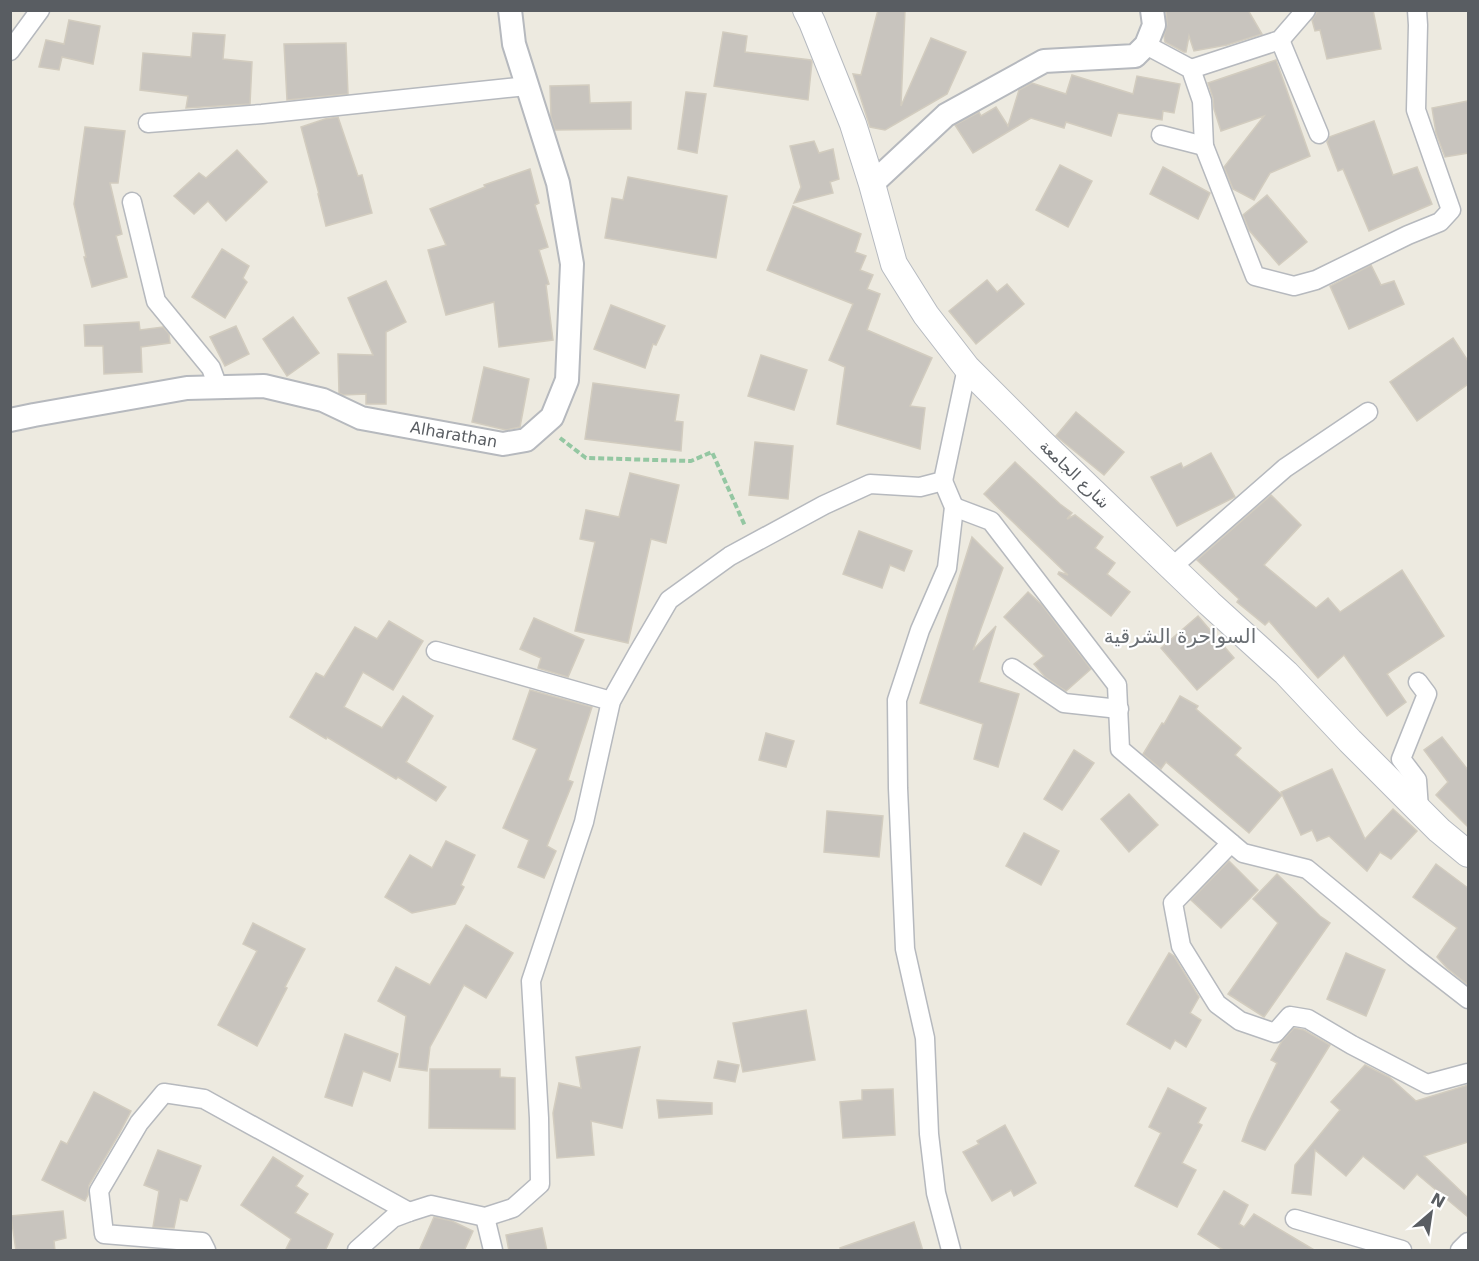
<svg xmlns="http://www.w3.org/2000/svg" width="1479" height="1261" font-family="'DejaVu Sans','Noto Naskh Arabic',sans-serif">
  <rect width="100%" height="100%" fill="#edeae0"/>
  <g fill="#c8c4be" stroke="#d2ccbf" stroke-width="1.5">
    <path d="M878,10H905L901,106L931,38L966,52L947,94L885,130L870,127L853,74L861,75Z"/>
    <path d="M1166,10H1248L1262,34L1227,45L1194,51L1189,36L1186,52H1184L1165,42L1164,36L1167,24Z"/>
    <path d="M1323,10H1373L1381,49L1327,59L1320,30L1315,31L1312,20L1317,12Z"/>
    <path d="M69,20L100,26L93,64L62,57L59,70L39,67L46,40L64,44Z"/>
    <path d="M723,32L747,36L745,52L811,60L812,62L808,100L714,86Z"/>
    <path d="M193,33L225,35L223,59L252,62L250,104L186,108L188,96L140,90L143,53L191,57Z"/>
    <path d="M346,43L348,94L287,100L284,44Z"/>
    <path d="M1276,60L1310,156L1270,173L1254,200L1233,189L1224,167L1264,116L1221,131L1214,109L1213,98L1208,83Z"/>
    <path d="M1072,75L1133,94L1137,76L1180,84L1174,113L1163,111L1162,120L1118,113L1111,136L1066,122L1064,128L1031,118L973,153L955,125L979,112L981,116L996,107L1008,126L1019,90L1032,83L1066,94Z"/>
    <path d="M589,85L590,103L631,102V129L555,130L551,117L550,86Z"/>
    <path d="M686,92L706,94L697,153L678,149Z"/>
    <path d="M1468,101V153L1445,157L1436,133L1432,108Z"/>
    <path d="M338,117L358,176L362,175L372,213L326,226L318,194H319L301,127L325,119Z"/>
    <path d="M1374,121L1393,175L1417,167L1432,204L1369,231L1343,169L1338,171L1327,142L1329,137Z"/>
    <path d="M85,127L125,131L118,183H110L122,234L116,236L127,277L92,287L84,257H86L74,204Z"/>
    <path d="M814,141L819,153L833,149L839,179L830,182L833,193L794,203L801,187L790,146Z"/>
    <path d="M237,150L267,182L226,221L208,201L194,214L174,196L199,173L206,178Z"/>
    <path d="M1060,165L1092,181L1068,227L1036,210Z"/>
    <path d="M1163,167L1210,193L1198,219L1150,194Z"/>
    <path d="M530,169L539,203L535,205L548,247L539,250L549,284L546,285L553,340L499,347L494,302L446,315L428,250L446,245L430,209L485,187L484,185Z"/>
    <path d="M628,177L727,196L716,258L605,238L612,198L623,200Z"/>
    <path d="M1267,195L1307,242L1279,265L1249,230L1243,215Z"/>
    <path d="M793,206L861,234L855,252L866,256L860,270L873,275L867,289L880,294L867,330L932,358L910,406L925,408L920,449L837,424L845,367L829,360L853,304L767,270Z"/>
    <path d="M222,249L249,266L243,278L247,282L225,318L192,297Z"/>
    <path d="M1371,265L1381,285L1394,281L1404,304L1349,329L1330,286Z"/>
    <path d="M987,280L997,292L1007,284L1024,304L976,344L949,311Z"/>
    <path d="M386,281L406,322L386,332V404H366V394L343,395L339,393L338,354L373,355L348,298Z"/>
    <path d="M611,305L665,326L656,345L653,344L645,368L594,349Z"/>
    <path d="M293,317L319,353L287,376L263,339Z"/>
    <path d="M139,322L140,330L163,327L169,334L170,343L141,347L142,372L104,374L103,346H85L84,325Z"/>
    <path d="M236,326L249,354L225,366L210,337Z"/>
    <path d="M1453,338L1468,361V384L1417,421L1390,382Z"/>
    <path d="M761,355L807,370L794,410L748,396Z"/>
    <path d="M484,367L529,379L520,427L506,430L472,422Z"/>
    <path d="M593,383L679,395L675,421L683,422L681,451L585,439Z"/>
    <path d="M1076,412L1124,452L1104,475L1056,436Z"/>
    <path d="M755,442L793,446L788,499L749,495Z"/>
    <path d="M1211,453L1235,497L1177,526L1151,477L1181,463L1183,468Z"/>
    <path d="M1015,462L1060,504L1072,513L1067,519L1075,515L1103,537L1095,548L1115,563L1107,574L1130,592L1111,616L1058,574L1059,572L1068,575L984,494Z"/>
    <path d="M630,473L679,485L666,543L651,539L628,643L575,631L595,542L580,539L586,510L619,517Z"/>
    <path d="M1271,495L1301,525L1264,565L1316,608L1328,598L1340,612L1402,570L1444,636L1387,674L1406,702L1387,716L1344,655L1318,678L1269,621L1265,625L1237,602L1239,599L1197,560Z"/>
    <path d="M859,531L912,551L904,571L890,565L882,588L843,574Z"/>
    <path d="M972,537L1003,568L973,650L996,626L979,682L1019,694L998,767L974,759L983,724L920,703Z"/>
    <path d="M1028,592L1042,605L1091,669L1066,691L1045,677L1034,664L1044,656L1004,617Z"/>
    <path d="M1198,616L1234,658L1197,690L1161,648Z"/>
    <path d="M534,618L584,640L568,677L538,668L541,658L520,649Z"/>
    <path d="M389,621L423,641L393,690L363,672L344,707L382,728L403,696L433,716L406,762L446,787L436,801L398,777L396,779L327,737L326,739L290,717L316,673L324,677L355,627L377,639Z"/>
    <path d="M530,690L592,707L568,780L573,782L547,846L556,851L544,878L518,867L529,840L503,828L537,749L513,739Z"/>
    <path d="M1180,696L1198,706L1196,709L1241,748L1235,755L1282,795L1249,833L1166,762L1161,769L1143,754L1162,723L1164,724Z"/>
    <path d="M766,733L794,741L786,767L759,760Z"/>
    <path d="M1442,737L1468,770V827L1436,795L1448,782L1424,750Z"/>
    <path d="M1074,750L1094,763L1062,810L1044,799Z"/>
    <path d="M1332,769L1365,839L1393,809L1417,831L1391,859L1380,852L1367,871L1329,836L1317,841L1312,830L1301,835L1281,792Z"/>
    <path d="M1129,794L1158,825L1129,852L1101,819Z"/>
    <path d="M827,811L883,816L879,857L824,852Z"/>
    <path d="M1024,833L1059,851L1041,885L1006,866Z"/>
    <path d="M446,841L475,855L461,885L464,887L455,904L412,913L385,897L410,855L432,868Z"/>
    <path d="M1229,861L1258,890L1221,928L1191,900Z"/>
    <path d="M1436,864L1468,888V985L1447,968L1437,957L1457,928L1413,897Z"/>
    <path d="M1277,874L1320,916L1330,923L1264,1017L1228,994L1278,923L1253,899Z"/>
    <path d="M253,923L305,949L285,987L287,988L257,1046L218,1025L257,951L243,944Z"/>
    <path d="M466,925L513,953L486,998L464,985L430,1047L427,1071L399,1067L406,1016L378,1001L396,967L430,985Z"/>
    <path d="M1169,953L1174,956L1199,997L1190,1013L1201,1020L1186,1047L1175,1040L1170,1049L1127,1024Z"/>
    <path d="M1346,953L1385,970L1366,1016L1327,999Z"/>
    <path d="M806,1010L815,1060L743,1072L733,1023Z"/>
    <path d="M1294,1028L1304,1030L1330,1045L1265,1150L1242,1141L1249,1122L1277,1063L1271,1060L1282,1041Z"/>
    <path d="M345,1034L398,1054L390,1081L363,1071L352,1106L325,1097Z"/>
    <path d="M640,1047L622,1128L591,1121L594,1155L557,1158L553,1113L559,1083L581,1088L576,1057Z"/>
    <path d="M718,1061L739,1065L735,1082L714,1078Z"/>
    <path d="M1365,1065L1389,1077L1416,1101L1468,1085V1142L1424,1156L1468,1198V1217L1417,1174L1404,1189L1363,1156L1346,1176L1315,1150L1311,1195L1292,1193L1295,1165L1340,1110L1331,1102Z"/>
    <path d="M430,1069H500V1077L515,1078V1129L429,1128Z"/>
    <path d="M1168,1088L1206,1108L1198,1123L1202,1125L1182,1163L1196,1170L1177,1207L1135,1186L1161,1133L1149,1127Z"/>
    <path d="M893,1089L895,1135L843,1138L840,1102L862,1100V1090Z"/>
    <path d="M94,1092L131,1111L119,1134L89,1185L88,1195L85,1201L42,1180L61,1141L67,1144Z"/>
    <path d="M657,1100L712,1103V1114L659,1118Z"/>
    <path d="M1005,1125L1036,1183L1014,1196L1011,1190L992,1201L963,1152L979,1144L977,1141Z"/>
    <path d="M158,1150L201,1166L187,1201L180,1199L174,1228L153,1227L159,1191L144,1185Z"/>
    <path d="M273,1157L303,1176L296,1186L308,1194L295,1213L333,1234L325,1251H285L291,1239L241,1205Z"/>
    <path d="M1224,1191L1248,1205L1239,1224L1244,1227L1254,1214L1316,1251H1225L1198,1234Z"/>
    <path d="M63,1211L66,1238L54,1241L55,1251H16L11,1216Z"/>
    <path d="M434,1217L452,1221L473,1231L464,1251H419Z"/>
    <path d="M914,1222L923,1251H841L840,1248Z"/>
    <path d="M542,1228L547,1251H509L506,1235Z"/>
  </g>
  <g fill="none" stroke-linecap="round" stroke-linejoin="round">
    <g stroke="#b6b9be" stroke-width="21">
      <g id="minor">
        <path d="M1280,40L1319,134"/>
        <path d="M1146,45L1191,69L1202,101L1204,146L1255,276L1294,286L1316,280L1408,235L1440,222L1451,210L1416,110L1418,25L1417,10"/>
        <path d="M10,51L40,10"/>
        <path d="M1191,69L1280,40L1306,10"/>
        <path d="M148,123L262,114L527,86"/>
        <path d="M1161,135L1204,146"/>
        <path d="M132,202L156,301L211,368L218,387"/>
        <path d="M943,481L954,507L947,568L920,630L897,700L898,788L905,949L925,1038L929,1134L936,1193L951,1250"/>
        <path d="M954,507L991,521L1117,685L1120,749L1243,853L1307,869L1414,957L1468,999"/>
        <path d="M1172,567L1285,468L1368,412"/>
        <path d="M436,651L611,701"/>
        <path d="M1012,668L1064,703L1119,709"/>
        <path d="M1418,682L1427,694L1401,759L1417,780L1419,809"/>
        <path d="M1231,843L1173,903L1181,946L1217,1004L1240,1021L1275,1033L1290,1016L1308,1019L1352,1045L1427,1084L1468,1073"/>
        <path d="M485,1217L493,1250"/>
        <path d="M1295,1219L1402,1250"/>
        <path d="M206,1250L202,1242L104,1234L99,1191L139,1123L164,1093L204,1099L409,1212"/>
        <path d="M357,1250L393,1218L409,1212L431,1205L485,1217L513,1208L540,1184L539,1118L531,981L584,822L611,701L638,653L669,600L730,556L824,505L870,484L920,487L943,481L967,368"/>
        <path d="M1460,1250L1468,1242"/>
      </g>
    </g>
    <g stroke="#b6b9be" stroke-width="26">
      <g id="tertiary">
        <path d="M872,184L946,115L1044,61L1135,56L1146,45L1154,25L1152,10"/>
        <path d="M10,420L34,415L187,388L264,386L323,400L361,418L503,444L526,440L552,417L567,380L572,264L558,183L514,44L510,10"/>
      </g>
    </g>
    <g stroke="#b6bac0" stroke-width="28">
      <path id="secondary" d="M806,10L812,22L853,124L872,184L894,264L926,315L967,368L1041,442L1209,603L1286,673L1350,741L1439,830L1468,854"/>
    </g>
    <path stroke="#94c7a2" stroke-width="4" stroke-dasharray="6 3" stroke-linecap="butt" d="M560,438L586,458L691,461L712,452L745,526"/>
    <use href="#minor" stroke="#fff" stroke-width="18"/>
    <use href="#tertiary" stroke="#fff" stroke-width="22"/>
    <use href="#secondary" stroke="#fff" stroke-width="26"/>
  </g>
  <g text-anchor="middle" stroke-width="4.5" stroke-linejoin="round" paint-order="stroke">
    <g font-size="16" fill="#595d62" stroke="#fff">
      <text transform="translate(454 434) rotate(10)" y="6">Alharathan</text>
      <text transform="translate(1075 474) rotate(44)" y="6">شارع الجامعة</text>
    </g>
    <g font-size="20" fill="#6a6f74" stroke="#fff">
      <text x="1180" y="643">السواحرة الشرقية</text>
    </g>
  </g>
  <rect width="1479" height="1261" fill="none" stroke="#595d62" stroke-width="24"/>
  <g transform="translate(1431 1213) rotate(29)" stroke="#ffffff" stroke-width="4.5" paint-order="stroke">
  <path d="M0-4.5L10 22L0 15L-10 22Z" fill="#595d62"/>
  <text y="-9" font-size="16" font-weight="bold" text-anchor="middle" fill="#595d62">N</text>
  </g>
</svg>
